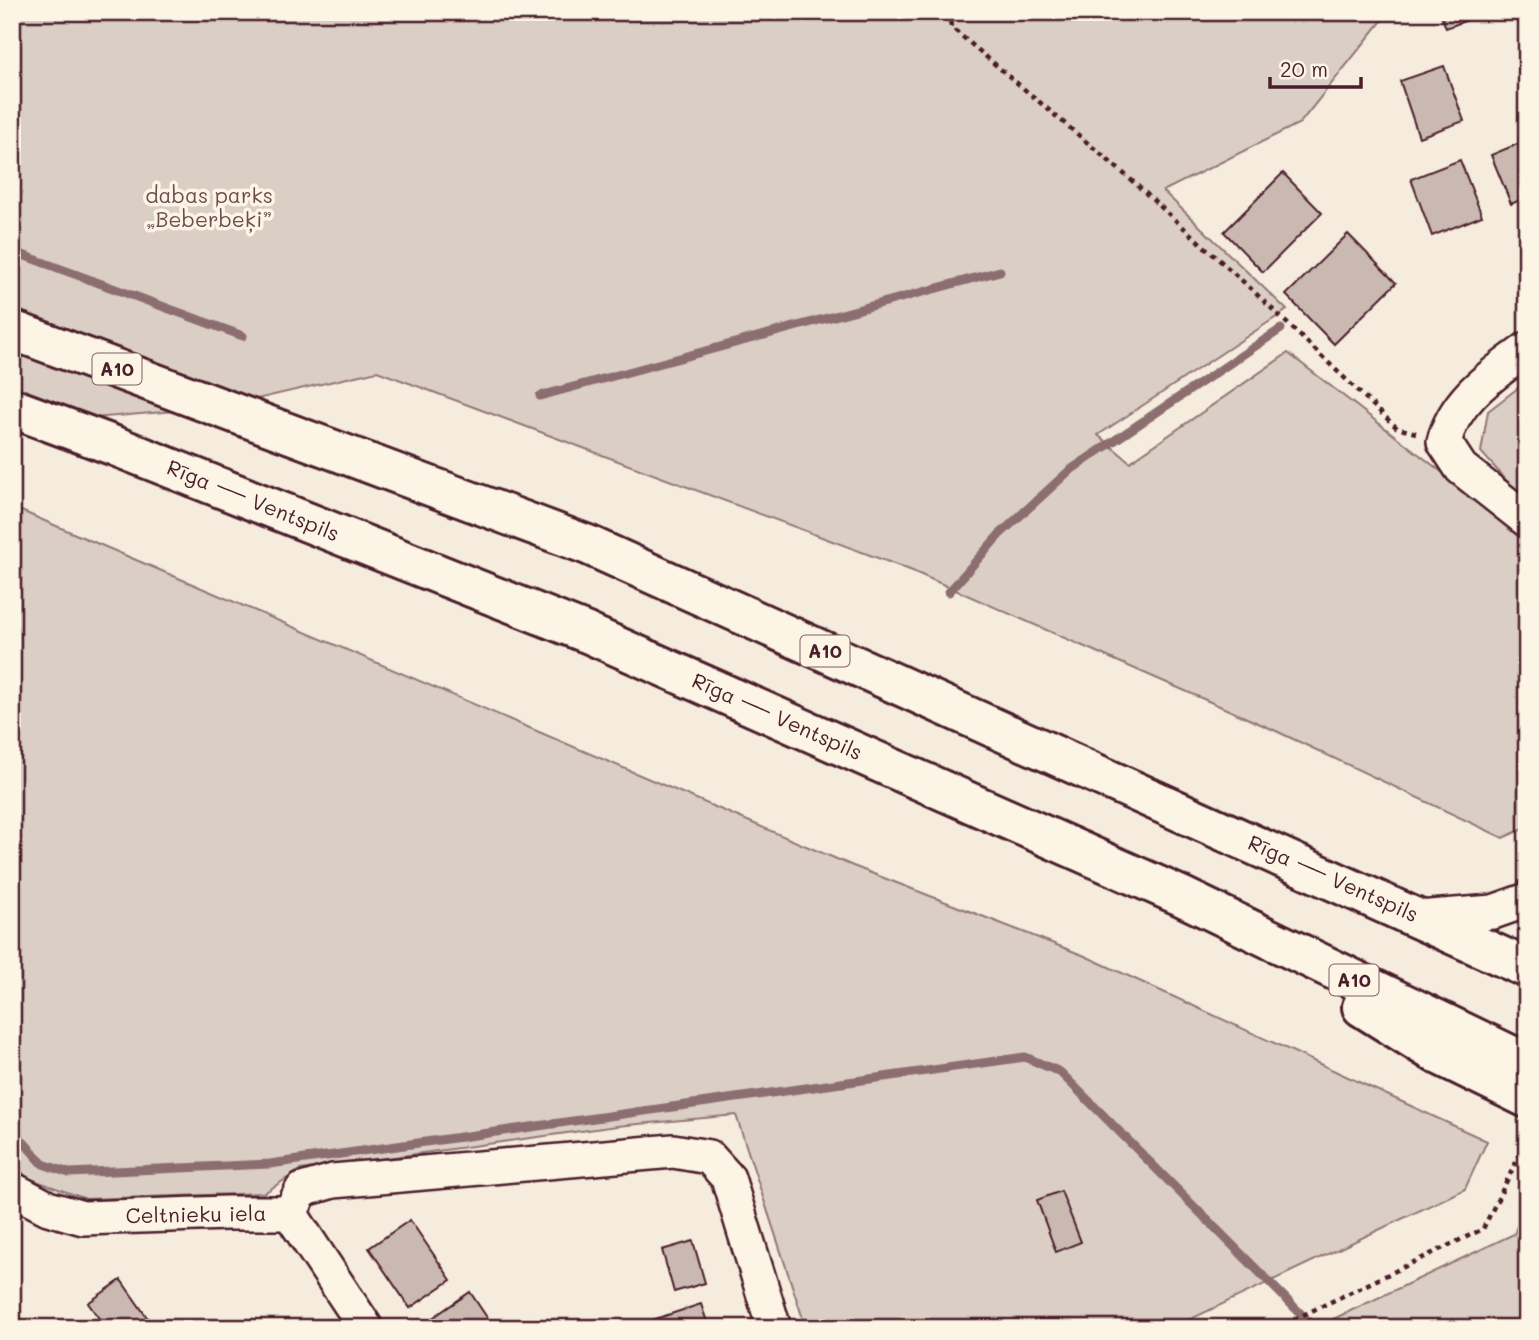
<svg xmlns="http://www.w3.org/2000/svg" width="1539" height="1340" font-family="Mali,sans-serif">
  <rect width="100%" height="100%" fill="#f5ecde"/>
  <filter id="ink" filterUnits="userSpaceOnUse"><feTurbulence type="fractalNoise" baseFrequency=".0143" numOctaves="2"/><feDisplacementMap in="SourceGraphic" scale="14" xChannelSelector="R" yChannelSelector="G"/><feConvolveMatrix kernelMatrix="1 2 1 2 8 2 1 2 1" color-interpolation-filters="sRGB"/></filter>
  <g filter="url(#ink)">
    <g fill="#dbcec4" stroke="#927678" stroke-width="2">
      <path d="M12,12H1389L1300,123L1163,191L1287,310L1098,435L1130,462L1288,353L1527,538V827L1503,838L1274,730L910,570L377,371L222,407L12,425Z"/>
      <path d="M1527,381V500L1515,490L1481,452L1488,411Z"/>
      <path d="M12,507L853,866L1085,956L1487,1141L1465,1189L1172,1328H806L736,1115L617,1126L300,1170L264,1193L86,1199L28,1178L12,1163Z"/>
      <path d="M1527,1200V1328H1314L1514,1234Z"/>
    </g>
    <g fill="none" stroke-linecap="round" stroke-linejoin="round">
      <g stroke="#8c6e70" stroke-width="9">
        <path d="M12,251L243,336"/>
        <path d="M540,396L1000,271"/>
        <path d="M949,592L999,535L1069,471L1281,329"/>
        <path d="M12,1129L43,1164L69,1173L270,1164L1025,1057L1060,1072L1315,1328"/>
      </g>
    </g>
    <g fill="#cab9b1" stroke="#4a1f2b" stroke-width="2">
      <path d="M1440,12H1489L1446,28Z"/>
      <path d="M1444,66L1464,121L1419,137L1400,81Z"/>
      <path d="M1527,140V197L1511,204L1491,155Z"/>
      <path d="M1460,160L1482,216L1432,236L1411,179Z"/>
      <path d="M1283,173L1322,213L1263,272L1224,232Z"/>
      <path d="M1348,234L1396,283L1334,344L1286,295Z"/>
      <path d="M1061,1191L1081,1242L1056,1252L1037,1200Z"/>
      <path d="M410,1220L451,1280L410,1308L369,1248Z"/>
      <path d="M693,1241L705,1283L674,1292L662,1250Z"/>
      <path d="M121,1280L153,1326L151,1328H106L88,1303Z"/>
      <path d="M470,1292L494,1328H418Z"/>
      <path d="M701,1304L709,1328H628Z"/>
    </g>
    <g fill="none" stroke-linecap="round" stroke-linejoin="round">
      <g stroke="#4a1f2b" stroke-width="38">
        <g id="minor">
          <path d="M1527,349C1493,375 1455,398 1444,442L1461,468L1527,520"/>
          <path d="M1418,918L1493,912L1527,900"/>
          <path d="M12,1189L48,1208L83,1218L227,1213H290L366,1328"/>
          <path d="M290,1213L302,1190L333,1181L673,1151L709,1157L728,1178L774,1328"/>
        </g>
      </g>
      <g stroke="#4a1f2b" stroke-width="44">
        <g id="trunk">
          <path d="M12,330L588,545L1527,968"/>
          <path d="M12,408L115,446L587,633L1181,896L1527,1063"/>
          <path d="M1362,1007L1437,1054L1527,1098"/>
        </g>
      </g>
      <g stroke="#4a1f2b" stroke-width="4.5" stroke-dasharray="5 5" stroke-linecap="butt">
        <path d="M949,12L951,27L1129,178L1249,287L1397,428L1416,433"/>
        <path d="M1276,1328L1483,1229L1527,1140"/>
      </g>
      <use href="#minor" stroke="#fcf5e5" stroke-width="33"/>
      <use href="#trunk" stroke="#fcf5e5" stroke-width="38"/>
    </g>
  </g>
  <g text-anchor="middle" stroke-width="7" stroke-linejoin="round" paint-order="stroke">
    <g fill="#fcf5e5" stroke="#7f5f63" stroke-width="2">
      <rect x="92.5" y="353.5" width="49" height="31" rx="5"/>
      <rect x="800.5" y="635.5" width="49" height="31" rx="5"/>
      <rect x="1329.5" y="964.5" width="49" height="31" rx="5"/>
    </g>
    <g font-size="19" font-weight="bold" fill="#4a1f2b">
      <text x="117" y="376">A10</text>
      <text x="825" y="658">A10</text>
      <text x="1354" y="987">A10</text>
    </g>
    <g font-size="21" fill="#6e4b51" stroke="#fcf5e5">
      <text x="209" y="203">dabas parks<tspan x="209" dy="24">„Beberbeķi”</tspan></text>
    </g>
    <g font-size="21" fill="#4a1f2b" stroke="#fcf5e5">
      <text transform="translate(253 501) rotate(22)" y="7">Rīga — Ventspils</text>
      <text transform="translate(777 717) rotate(24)" y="7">Rīga — Ventspils</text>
      <text transform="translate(1333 879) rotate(24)" y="7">Rīga — Ventspils</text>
      <text transform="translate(196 1215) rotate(-1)" y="7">Celtnieku iela</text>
    </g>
  </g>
  <rect width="1539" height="1340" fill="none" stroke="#fcf5e5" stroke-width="42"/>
  <rect x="21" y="21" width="1497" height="1298" fill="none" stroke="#4a1f2b" stroke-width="2.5" filter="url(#ink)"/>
  <path d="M1270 77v10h91v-10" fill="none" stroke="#4a1f2b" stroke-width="3.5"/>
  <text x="1280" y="77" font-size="21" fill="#4a1f2b" stroke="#fcf5e5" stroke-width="5" paint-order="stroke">20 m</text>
</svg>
